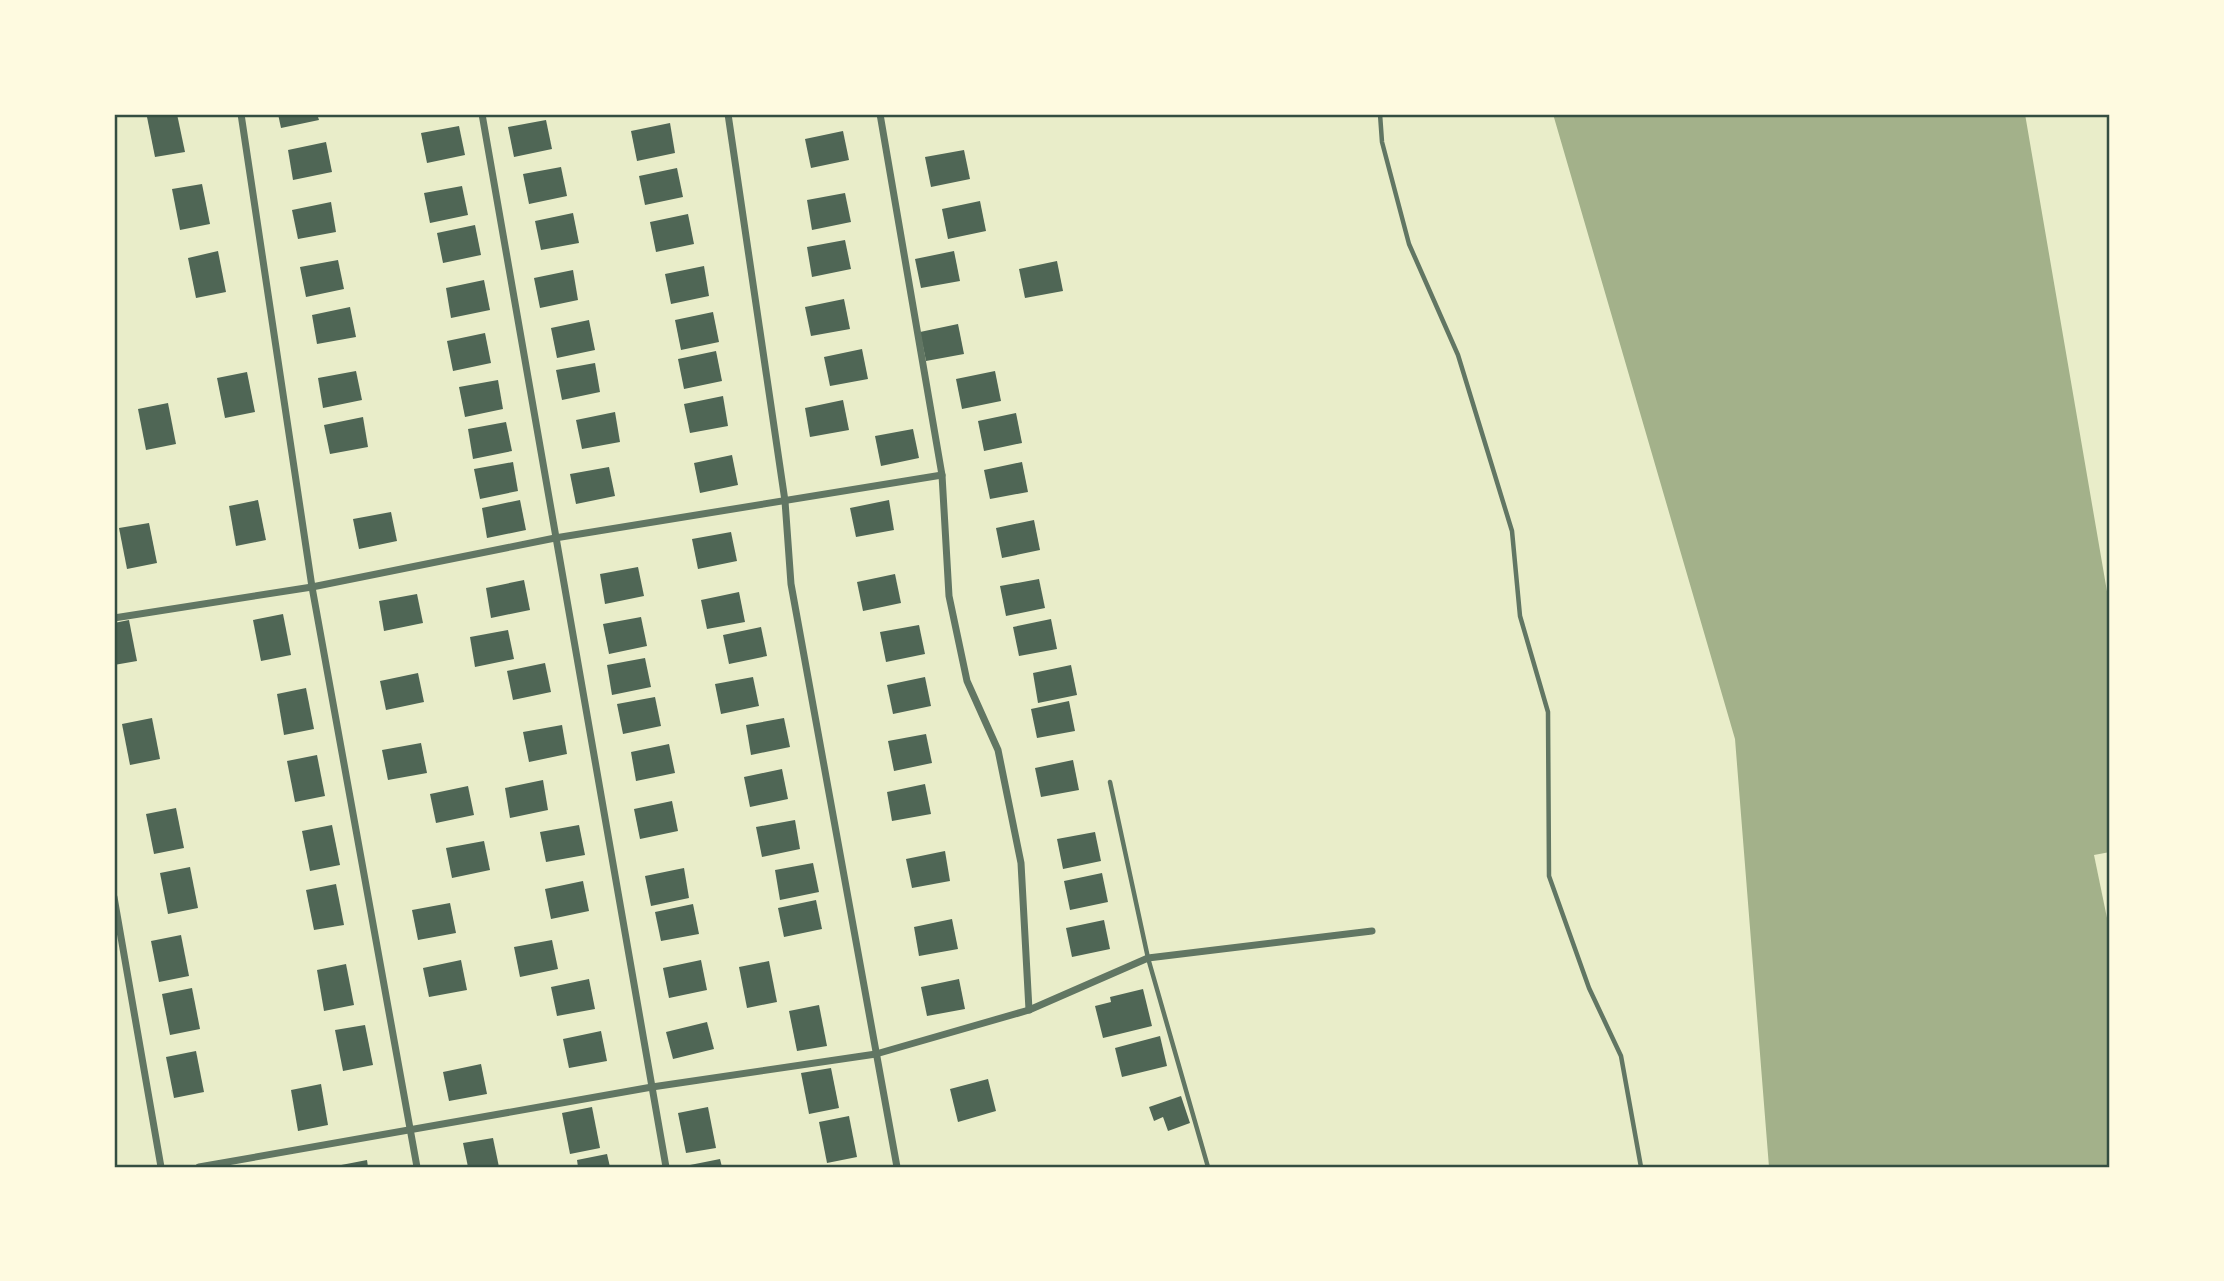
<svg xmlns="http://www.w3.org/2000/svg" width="2224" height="1281" font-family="'IBM Plex Sans',sans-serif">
  <rect width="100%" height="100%" fill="#e9edc9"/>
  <path fill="#a3b18a" d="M1553,114H2025L2110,609V1167H1769L1735,739Z"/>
  <path fill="#e9edc9" d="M2110,852V917L2107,918L2094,855Z"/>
  <g fill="#4f6655">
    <path d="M163,114H177L185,152L155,157L147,117Z"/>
    <path d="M278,114H317L319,120L281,128Z"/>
    <path d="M546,120L552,149L514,157L508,127Z"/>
    <path d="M670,123L675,153L637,161L631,131Z"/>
    <path d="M459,126L465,155L427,163L421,133Z"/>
    <path d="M843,131L849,160L811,168L805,139Z"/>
    <path d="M326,142L332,172L293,180L288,150Z"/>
    <path d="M964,150L970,179L931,187L925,157Z"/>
    <path d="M561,167L567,196L529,204L523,174Z"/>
    <path d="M677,168L683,197L645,205L639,176Z"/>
    <path d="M202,184L210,224L180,230L172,189Z"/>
    <path d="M462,186L468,215L430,223L424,193Z"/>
    <path d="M845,193L851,222L812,230L807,200Z"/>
    <path d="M980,201L986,231L948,239L942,209Z"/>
    <path d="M331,202L336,232L298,239L292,210Z"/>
    <path d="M573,213L579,243L541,250L535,221Z"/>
    <path d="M688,214L694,244L656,252L650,222Z"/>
    <path d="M475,225L481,255L443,263L437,233Z"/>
    <path d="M845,240L851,269L812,277L807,247Z"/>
    <path d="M218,251L226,292L196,298L188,258Z"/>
    <path d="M954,251L960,281L921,288L915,259Z"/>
    <path d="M338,260L344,289L306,297L300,267Z"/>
    <path d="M1057,261L1063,291L1025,298L1019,269Z"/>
    <path d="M704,266L709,296L671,304L665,274Z"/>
    <path d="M573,270L578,300L540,308L534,278Z"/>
    <path d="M484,280L490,310L451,318L446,288Z"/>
    <path d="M844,299L850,329L811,336L805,307Z"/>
    <path d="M350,307L356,337L317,344L312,315Z"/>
    <path d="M713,312L719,342L681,350L675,320Z"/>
    <path d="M589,320L595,350L557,358L551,328Z"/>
    <path d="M958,324L964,354L926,361L920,332Z"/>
    <path d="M485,333L491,363L453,371L447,341Z"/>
    <path d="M862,349L868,379L830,386L824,357Z"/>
    <path d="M716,351L722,381L684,389L678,359Z"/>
    <path d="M595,363L600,392L562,400L556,370Z"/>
    <path d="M356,371L362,400L323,408L318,378Z"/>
    <path d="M995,371L1001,401L962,409L956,379Z"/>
    <path d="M247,372L255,412L225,418L217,378Z"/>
    <path d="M498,380L503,409L465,417L459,387Z"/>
    <path d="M723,396L728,426L690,433L684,404Z"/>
    <path d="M843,400L849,430L810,437L805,408Z"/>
    <path d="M168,403L176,444L146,450L138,409Z"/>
    <path d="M615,412L620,442L582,449L576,420Z"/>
    <path d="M1016,413L1022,443L984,451L978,421Z"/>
    <path d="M363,417L368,447L330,454L324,425Z"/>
    <path d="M506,422L512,451L473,459L468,429Z"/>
    <path d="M913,429L919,458L881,466L875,436Z"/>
    <path d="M732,455L738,485L700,493L694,463Z"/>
    <path d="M513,462L518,491L480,499L474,469Z"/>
    <path d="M1022,462L1028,492L990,499L984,470Z"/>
    <path d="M609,467L615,496L576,504L570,474Z"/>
    <path d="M258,500L266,540L236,546L229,506Z"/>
    <path d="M520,500L526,530L487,538L482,508Z"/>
    <path d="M889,500L894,530L856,537L850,508Z"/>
    <path d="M391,512L397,541L359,549L353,519Z"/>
    <path d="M1034,520L1040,550L1002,558L996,528Z"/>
    <path d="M149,523L157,563L127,569L119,528Z"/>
    <path d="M731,532L737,561L698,569L692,539Z"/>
    <path d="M638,567L644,596L605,604L600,574Z"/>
    <path d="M895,574L901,603L863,611L857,582Z"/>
    <path d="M1039,579L1045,608L1006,616L1000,586Z"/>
    <path d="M524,580L530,610L491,618L486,588Z"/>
    <path d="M739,592L745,622L707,629L701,600Z"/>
    <path d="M417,594L423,623L384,631L379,601Z"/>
    <path d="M283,614L291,655L261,661L253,620Z"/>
    <path d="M641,617L647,646L609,654L603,624Z"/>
    <path d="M1051,619L1057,649L1019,656L1013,627Z"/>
    <path d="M129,620L137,661L114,665V623Z"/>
    <path d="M919,625L925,654L886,662L880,632Z"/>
    <path d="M761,627L767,656L729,664L723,635Z"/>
    <path d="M508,630L514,659L475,667L470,637Z"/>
    <path d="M645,658L651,687L612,695L607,665Z"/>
    <path d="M545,663L551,692L513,700L507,671Z"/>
    <path d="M1071,665L1077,695L1038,703L1033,673Z"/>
    <path d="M418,673L424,702L386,710L380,681Z"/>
    <path d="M753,677L759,706L721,714L715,684Z"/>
    <path d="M925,677L931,706L893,714L887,685Z"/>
    <path d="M306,688L314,729L284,735L277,694Z"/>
    <path d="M655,697L661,726L623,734L617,704Z"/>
    <path d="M1069,701L1075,731L1037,738L1031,709Z"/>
    <path d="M152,718L160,759L130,765L122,724Z"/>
    <path d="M784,718L790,747L751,755L746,725Z"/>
    <path d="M562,725L567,754L529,762L523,732Z"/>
    <path d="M926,734L932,763L894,771L888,741Z"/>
    <path d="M421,743L427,773L388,780L382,750Z"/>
    <path d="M669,744L675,773L636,781L631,752Z"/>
    <path d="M317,755L325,796L295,802L287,761Z"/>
    <path d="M1073,760L1079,790L1041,797L1035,768Z"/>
    <path d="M782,769L788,799L750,807L744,777Z"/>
    <path d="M543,780L548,810L510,818L505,788Z"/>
    <path d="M925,784L931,814L892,821L887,792Z"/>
    <path d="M468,786L474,815L436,823L430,794Z"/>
    <path d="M672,801L678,831L640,839L634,809Z"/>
    <path d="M176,808L184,848L154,854L146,814Z"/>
    <path d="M795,820L800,849L762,857L756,827Z"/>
    <path d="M332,825L340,865L310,871L302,831Z"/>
    <path d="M579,825L585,855L546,862L540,832Z"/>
    <path d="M1095,832L1101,861L1063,869L1057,839Z"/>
    <path d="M484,841L490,870L452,878L446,848Z"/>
    <path d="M945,851L950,881L912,888L906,859Z"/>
    <path d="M813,863L819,892L780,900L775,870Z"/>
    <path d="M190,867L198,908L168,914L160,873Z"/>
    <path d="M684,868L689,898L651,906L645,876Z"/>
    <path d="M1102,873L1108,902L1070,910L1064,881Z"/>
    <path d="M583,881L589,911L551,919L545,889Z"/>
    <path d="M336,884L344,925L314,930L306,890Z"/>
    <path d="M816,900L822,929L784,937L778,908Z"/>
    <path d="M450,903L456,933L418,940L412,910Z"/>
    <path d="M693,904L699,934L661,941L655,912Z"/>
    <path d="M952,919L958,949L919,956L914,927Z"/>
    <path d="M1104,920L1110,949L1072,957L1066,928Z"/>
    <path d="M181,935L189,976L159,982L151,941Z"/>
    <path d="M552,940L558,969L520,977L514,947Z"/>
    <path d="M461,960L467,990L429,997L423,968Z"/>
    <path d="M701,960L707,990L669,998L663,968Z"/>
    <path d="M769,961L777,1002L747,1008L739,967Z"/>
    <path d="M346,964L354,1005L324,1011L317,970Z"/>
    <path d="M589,979L595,1009L557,1016L551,987Z"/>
    <path d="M959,979L965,1009L927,1016L921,987Z"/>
    <path d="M192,988L200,1029L170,1035L162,994Z"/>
    <path d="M1143,989L1152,1026L1103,1038L1095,1006L1111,1002L1110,997Z"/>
    <path d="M819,1005L827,1046L797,1051L789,1011Z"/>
    <path d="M707,1022L714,1049L673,1059L666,1032Z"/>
    <path d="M365,1025L373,1065L343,1071L335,1030Z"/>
    <path d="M601,1031L607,1061L569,1068L563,1039Z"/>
    <path d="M1160,1036L1167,1066L1122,1077L1115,1048Z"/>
    <path d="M196,1051L204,1092L174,1098L166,1057Z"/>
    <path d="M481,1064L487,1094L449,1101L443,1072Z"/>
    <path d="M831,1068L839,1108L809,1114L801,1073Z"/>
    <path d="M988,1079L996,1111L958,1122L950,1089Z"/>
    <path d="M321,1084L328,1125L298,1131L291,1090Z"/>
    <path d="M1181,1096L1190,1123L1168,1131L1163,1117L1154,1121L1149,1107Z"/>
    <path d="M592,1107L600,1148L570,1154L562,1113Z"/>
    <path d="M708,1107L716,1148L686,1153L678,1113Z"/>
    <path d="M849,1116L857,1157L827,1163L819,1122Z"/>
    <path d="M493,1138L499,1167H468L463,1143Z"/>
    <path d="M607,1154L610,1167H578L577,1160Z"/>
    <path d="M720,1159L722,1167H691L690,1165Z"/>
    <path d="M367,1160L368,1167H336V1166Z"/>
  </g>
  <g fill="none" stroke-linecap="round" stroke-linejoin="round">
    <g stroke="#617663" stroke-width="4.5">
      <path d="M1380,114L1382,142L1409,244L1458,355L1512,531L1520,616L1548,712L1549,876L1589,988L1621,1056L1641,1167"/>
      <path d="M1110,782L1148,958L1208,1167"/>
    </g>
    <g stroke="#617663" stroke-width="7">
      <path d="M241,114L312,587L417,1167"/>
      <path d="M482,114L666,1167"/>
      <path d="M728,114L785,501L791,584L897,1167"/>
      <path d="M880,114L942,475L949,596L967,681L998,750L1021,863L1029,1010"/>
      <path d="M114,618L312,587L555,538L942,475"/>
      <path d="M114,897L161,1167"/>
      <path d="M199,1167L652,1087L876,1054L1029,1010L1148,958L1372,931"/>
    </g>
  </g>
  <rect width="2224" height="1281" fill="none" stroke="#fefae0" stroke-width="231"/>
  <rect x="116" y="116" width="1992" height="1050" fill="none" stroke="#344e41" stroke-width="2.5"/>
</svg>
